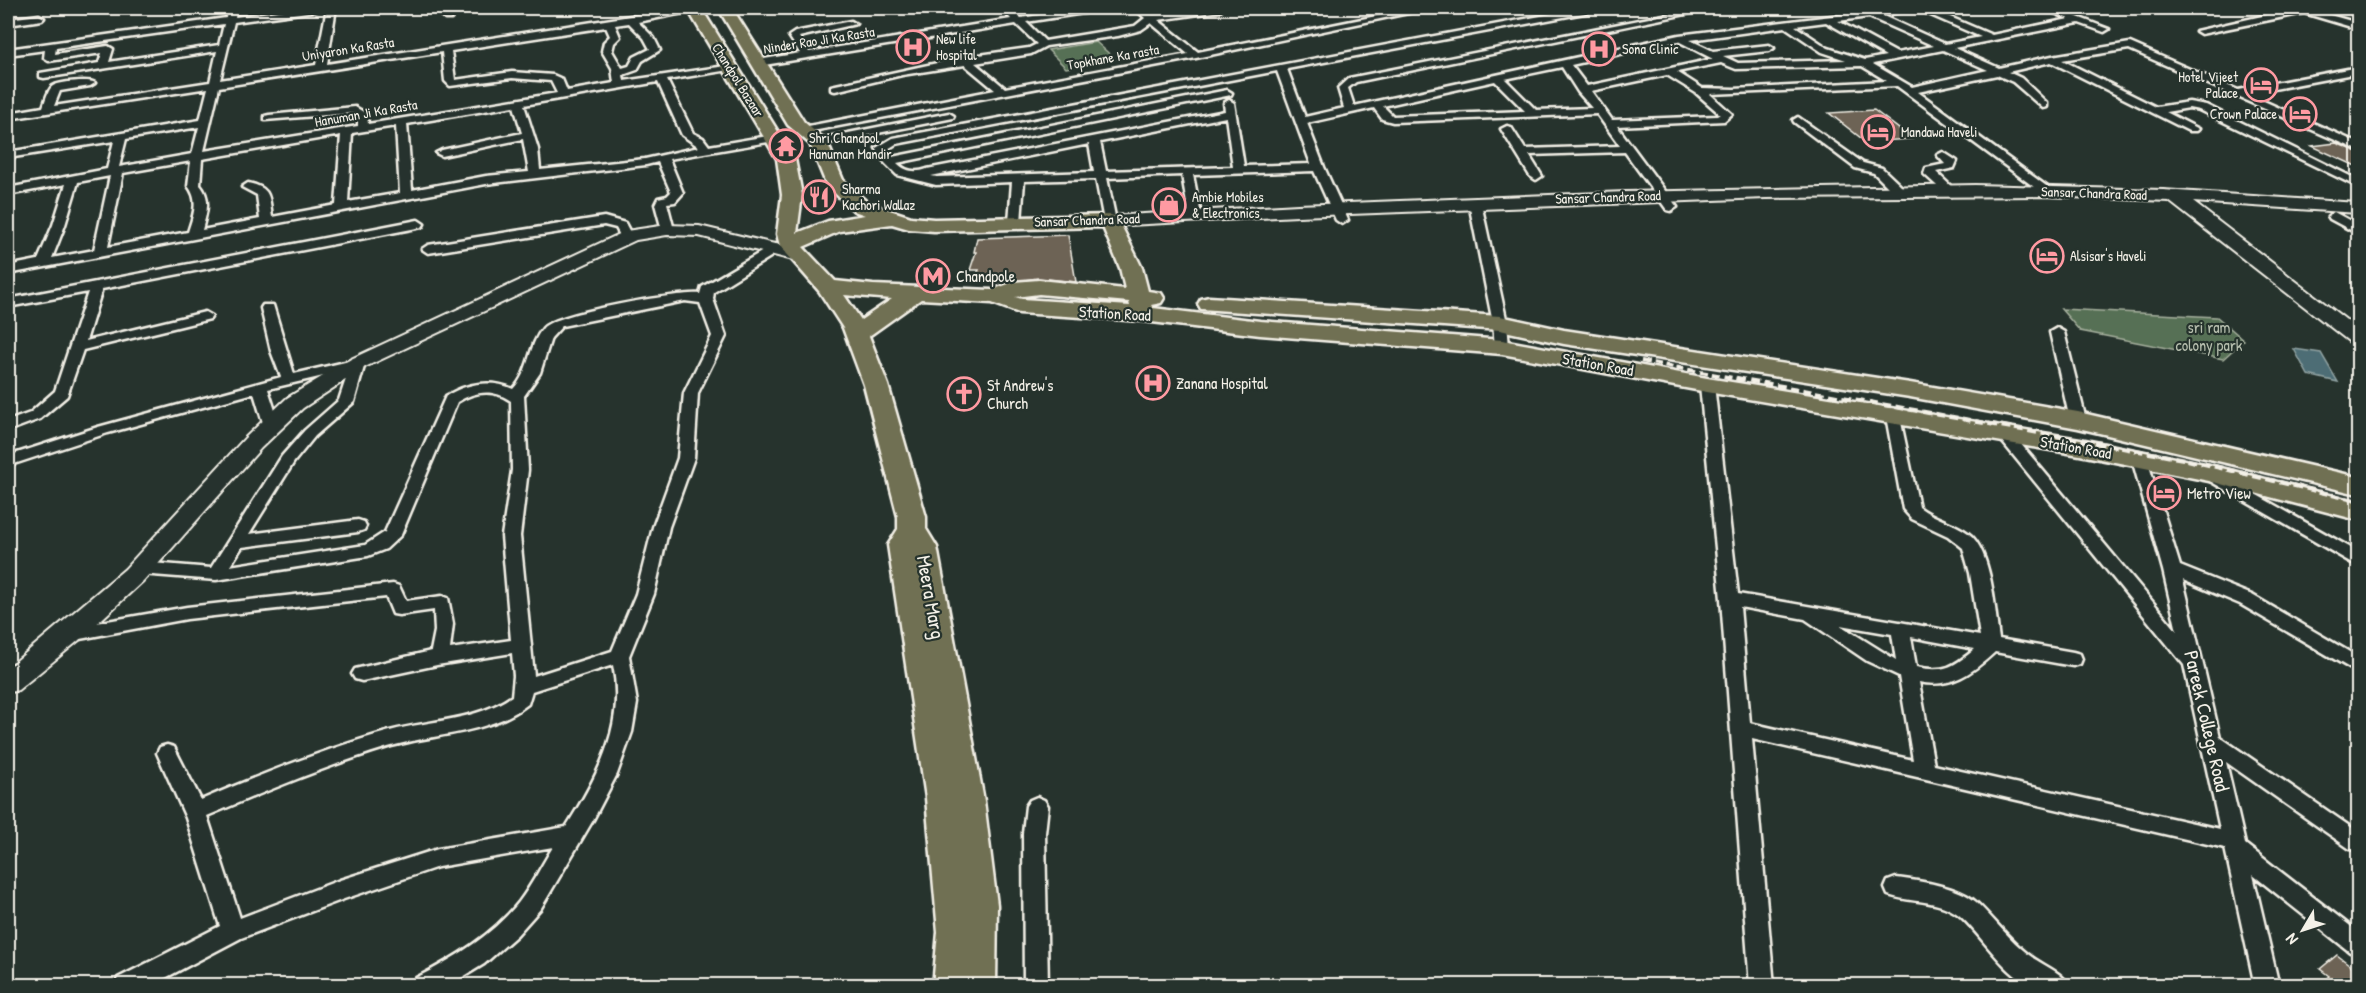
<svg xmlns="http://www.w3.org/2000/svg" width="2366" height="993" font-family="'Patrick Hand',sans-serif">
  <rect width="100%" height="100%" fill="#26332d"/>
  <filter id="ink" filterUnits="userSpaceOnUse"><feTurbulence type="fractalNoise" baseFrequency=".0167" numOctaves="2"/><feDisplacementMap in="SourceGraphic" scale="12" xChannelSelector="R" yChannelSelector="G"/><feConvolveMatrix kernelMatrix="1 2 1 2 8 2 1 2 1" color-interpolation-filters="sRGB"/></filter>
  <g filter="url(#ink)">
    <g fill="#577055" stroke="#a6b09e" stroke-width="1.5">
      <path d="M1096,42L1115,59L1066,68L1048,50Z"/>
      <path d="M2061,309L2217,317L2244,340L2223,359L2080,331Z"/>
    </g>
    <path fill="#4d6d74" stroke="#90a2a2" stroke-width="1.5" d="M2294,349L2321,353L2338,382L2308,375Z"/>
    <g fill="#6d6455" stroke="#f4f1e8" stroke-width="1.5">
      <path d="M1874,110L1912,139L1866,142L1829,113Z"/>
      <path d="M2336,143L2358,152V167L2312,146Z"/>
      <path d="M1068,235L1076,282L1039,278L1008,282L974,280L979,270H970L976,252H974L977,238Z"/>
      <path d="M2337,955L2358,971V986H2318L2329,976L2320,969Z"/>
    </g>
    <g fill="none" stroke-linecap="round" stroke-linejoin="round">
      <g stroke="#f4f1e8" stroke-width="5">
        <g id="street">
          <path d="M232,8L237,11L235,17L299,8H320L315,11L234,22L220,80L316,65L327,8H336L327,64L681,8H697L693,11L638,22L654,38L660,50L642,61L637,70L623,75L624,81L733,65L734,67L729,70L667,80L693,133L703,138L709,146L774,135L780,138L774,141L669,159L683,193L675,202L667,203L674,230L668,234L662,230L655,204L658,198L667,196L671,192L658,162L646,165L486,184L8,274V266L38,260L53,225L66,184L8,195V188L107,169L114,141L8,158V152L200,120L208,88L8,119V113L43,107C45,102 48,89 53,86C59,82 90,79 95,83L90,86L60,91L54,106L210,82L217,51L44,78L40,77V73L99,63L102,53L49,61L44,58L45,50L8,55V49L226,18L227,11ZM629,23L644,38L650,49L634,57L629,66L622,68L612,51L614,43L620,37L615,25ZM224,24L219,45L109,62L113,49L108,46L55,54L56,48ZM606,27L610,36L604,42L602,51L612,68L614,83L567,91L562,79L553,75L512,72L455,80L451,51ZM442,52L445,81L450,86L512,78L551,81L557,93L368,124L367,114L355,107L269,115L265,116V120L353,113L358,117V126L204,151L219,87ZM658,82L682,135L699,147L645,159L540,170L538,149L524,105ZM514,106L522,133L442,150L436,153L442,156L523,139L529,172L486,176L412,190L407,124ZM396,126L400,193L348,202L352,133ZM199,127L192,154L119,167L126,139ZM341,135L336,205L272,217C269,196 271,188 248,183L242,187L257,195L260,219L202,230C206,214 212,199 200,185L202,159ZM191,161L188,186C200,201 193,216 188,232L108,247L123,173ZM110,176L94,250L52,258L65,225L78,182Z"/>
          <path d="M450,8H459L451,19H445L443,17Z"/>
          <path d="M1001,8H1010L1021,18L1083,8H1102L1097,11L1026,22L1045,41L1135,26L1145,18L1134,8H1143L1153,15L1205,8H1224L1220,11L1158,20L1198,52L1416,8H1432L1196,58L802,133L798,132V128L995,90L965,65L902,75L835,91L831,90V86L965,57L1029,48L1037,44L1016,24L758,66L753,63L758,60L800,53L789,36L795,32L851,21L856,24L799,37L809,52L1011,19ZM1151,23L1188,54L1005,88L975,63L1031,54L1046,46L1118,36L1141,30Z"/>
          <path d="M1583,8H1600L1595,11L1287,69L1305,117L1344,108L1338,88L1349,78L1699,8H1715L1356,82L1348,88L1354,106L1679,35L1896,8H1929L1992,35L2069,19L2042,8H2054L2109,29L2104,32L2079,23L1954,48L1999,68L2052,56L2130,43L2238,90L2358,67V73L2248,94L2358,143V150L2129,49L2062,60L2156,107L2189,102L2206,105L2358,180V187L2199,110L2189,108L2166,112L2199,129L2197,131H2189L2051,62L2008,72L2021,78L2047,103V107L2043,108L2013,82L1997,75L1918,92L2049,188V194L2045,195L1897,86L1710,94L1732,114L1724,121L1617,126L1677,207L1671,211L1667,210L1625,152L1529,155L1542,176L1536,180L1530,176L1501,129L1507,126L1511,127L1525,149L1620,146L1597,114L1393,122L1382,119L1374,108L1307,123L1324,167L1348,220L1342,224L1336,220L1314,171L1193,175L1201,215L1195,219L1189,215L1182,175L1107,178L1116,221L1110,225L1104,221L1096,179L1024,181L1021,222L1015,226L1009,222L1012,182L936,185L897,175L885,163L876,148L893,138ZM1918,9L1919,10L1981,37L1945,44L1881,15ZM1869,17L1934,46L1897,53L1838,21ZM1826,22L1886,56L1865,60L1828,48L1795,26ZM1785,27L1822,52L1846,60L1738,63L1723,56L1769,51L1774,48L1769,45L1713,51L1690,40ZM1678,41L1713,59L1587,86L1571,65ZM1943,50L1988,70L1912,87L1873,64ZM1721,63L1736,69L1862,66L1887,81L1734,89L1702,88L1677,72ZM1562,67L1578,92L1592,108L1536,110L1505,79ZM1277,71L1311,164L1244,166L1234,103L1229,100L1224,103L1225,111L927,169C916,173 906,172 897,163L1231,95L1232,93L1227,90L892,157L888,149L896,144ZM1667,75L1696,93L1720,114L1717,116L1612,120L1591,91ZM1495,81L1525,111L1393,116L1383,106ZM1226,117L1233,167L1106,171L1100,142ZM1089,144L1094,172L937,177L931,176Z"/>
          <path d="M2293,8H2305L2358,23V29L2304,13L2201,34L2196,31L2293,9Z"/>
          <path d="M39,15L44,18L42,20L8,25V19Z"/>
          <path d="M949,113L954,116L953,118L818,145L812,142L818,139Z"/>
          <path d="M1798,117L1863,163L1882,168L1903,188V194H1895L1874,173L1855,168L1794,122L1793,120Z"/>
          <path d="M1943,152L1957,161L1954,168L1936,172L1957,192L1951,196L1947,195L1924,174L1926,168L1945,164L1937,155Z"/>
          <path d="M1475,199L1481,203L1507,323L1509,347L1502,351L1495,347L1493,323L1469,203Z"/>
          <path d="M2334,212L2358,225V234L2330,219L2328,216Z"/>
          <path d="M604,217L625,223L633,238L631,241H623L616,228L604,225L428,253L422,249L428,245Z"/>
          <path d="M418,220L424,224L422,227L102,289L86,341L205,312L212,316L210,319L83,350L67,396L40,419L8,431V421L30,413L55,391L88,292L8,307V299Z"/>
          <path d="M775,244L780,245L781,248L780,251L714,292L713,299L726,336L698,393L694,458L669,527L654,594L629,656L637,703L632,732L617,774L593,820L541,908L517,935L484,964L448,986H412L416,978C453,959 492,936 519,902C532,885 542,865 553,847L438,867L344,899L241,938L150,986H114L118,978L220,926L186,818L157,753L160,747L167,745L174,747L201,800C262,774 325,749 390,731C430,720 477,721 512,696L514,676L512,653L437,665L362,681L355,679L352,674L355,669L431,651L435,631L434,610L399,615L393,614L386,597L187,619L69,641L62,639L60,634L62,629L187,607L393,584L399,586L406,601L442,596L448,598L453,624L450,649L511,640L502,536L512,470L511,401C493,388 475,391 457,402L401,535L386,549L368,556L216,580L140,574L134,572L131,568L134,564L140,562L211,568L282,456L305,430L339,400L349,370L268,389L280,426L277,429L272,431L264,426L254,393L108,433L8,466V456L98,427L281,377L271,351L261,308L263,305H273L294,374L358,359L365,363L354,402L315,436L294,462L249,534L358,520L364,522L366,526L364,530L358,532L242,547L230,566L365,545L385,532L446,396C467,383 491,379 513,389C530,372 528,346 543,328C556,313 677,292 700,294L702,287ZM685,301L700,303L712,336L684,393L678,458L653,527L636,594L612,651L534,676L520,536L528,470L524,396L540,373L551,338L562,326ZM613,665C626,725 597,778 566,827L438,849L340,880L240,918L207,816C266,791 326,766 388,747C435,733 488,735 528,704L532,691Z"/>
          <path d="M2057,328L2064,332L2086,420L2078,425L2070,420L2050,332Z"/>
          <path d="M1707,381L1714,385L1738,594L1980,636L1970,573L1963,548L1948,536L1912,519L1903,509L1886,416L1894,411L1899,413L1919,507C1934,519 1953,522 1968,533C1992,550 1995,612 1999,639L2073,652L2080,654L2082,659L2080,664L2073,666L1995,652C1972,673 1951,689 1919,682L1934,765L2220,829L2184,665L1996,434L1998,431H2010L2177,631L2163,570L2132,459L2134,456H2146L2180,566L2252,595L2358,657V673L2240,604L2183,580L2220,737L2358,832V852L2350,849L2226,762L2245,844L2358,932V955L2350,952L2253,875L2279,986H2255L2225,848L1752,739L1774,986H1750L1721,599L1700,385ZM1740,607L1805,619L1867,661L1899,676L1913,760L1750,723ZM1840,625L1892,634L1896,660ZM1911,637L1975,649C1954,667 1944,673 1916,667Z"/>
          <path d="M2216,472L2358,552V565L2352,563L2210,481L2208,477Z"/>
          <path d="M1037,797L1044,800L1048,806L1045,833L1048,986H1024L1023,833L1026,806L1030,800Z"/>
          <path d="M1896,878C1919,881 1958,886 1976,902C1994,919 2009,940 2029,955C2041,965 2063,972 2069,986C2058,986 2047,987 2036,986C2009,982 1979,931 1959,915C1939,899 1911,903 1888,895L1885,888L1888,881Z"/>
        </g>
      </g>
      <g stroke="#f4f1e8" stroke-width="4">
        <g id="secondary">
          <path d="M1975,185L2163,190L2358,203V213L2193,202L2358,329V345L2351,343L2169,201L2045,196L1766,198L1298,216L1110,226L1104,225L1101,221L1104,217L1110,216L1298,205L1626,192Z"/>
          <path d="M667,225L699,226L804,251L806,255L804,259L797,261L699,236L667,235L636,240L365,367L303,408L261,448L143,581L78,641L18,690L8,693V668L125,569L245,438L287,398L351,359L626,231Z"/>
        </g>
      </g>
      <g stroke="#f4f1e8" stroke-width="5">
        <g id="primary">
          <path d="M687,8H701L795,159L802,195L797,233L828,221L865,215L854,211L827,186L810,144L788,125L718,8H732L804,122L827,142L843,180L868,203L911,217L934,219L1110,215L1117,217L1142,268L1148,291L1161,293L1164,298L1161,303L1151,305L1153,308L1260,321L1502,340L1707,378L2080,439L2209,465L2358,502V520L2209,481L2080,455L1707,392L1502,354L1260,335L1143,321L1019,313L992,303L921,299L869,336L888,385L926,517V529L937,547L984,801L997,905L996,986H933L938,932L926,798L888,545L898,529V517L864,385L843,328L819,291L780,246L777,234L782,195L777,159ZM892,224L909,229L934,231L1103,227L1120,268L1125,289L1039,280L1014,282L992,290L873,285L835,281L803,247L840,231ZM1039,294L1129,302L1130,306L1022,299L1015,297ZM844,295L892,299L861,320Z"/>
          <path d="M1209,297L1500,316L1564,330L1910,383L2078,412L2358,477V494L2078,428L1910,397L1564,344L1500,330L1201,309L1198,304L1201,299Z"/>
        </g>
      </g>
      <use href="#street" fill="#26332d" fill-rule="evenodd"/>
      <use href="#secondary" fill="#26332d" fill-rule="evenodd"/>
      <use href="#primary" fill="#706f52" fill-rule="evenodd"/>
      <path stroke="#f4f1e8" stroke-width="4" stroke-dasharray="8 4" stroke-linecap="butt" d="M1641,361L1744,380"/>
      <path stroke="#f4f1e8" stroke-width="4.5" stroke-dasharray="9 4.5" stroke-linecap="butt" d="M1736,378L2184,459L2358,501"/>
    </g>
  </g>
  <defs>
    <g id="hospital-ring" transform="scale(1.725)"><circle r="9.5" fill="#26332d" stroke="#ff9aa2" stroke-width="1.5"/><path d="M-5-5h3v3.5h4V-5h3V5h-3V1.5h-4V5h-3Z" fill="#ff9aa2"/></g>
    <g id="hotel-ring" transform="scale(1.725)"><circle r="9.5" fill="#26332d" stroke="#ff9aa2" stroke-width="1.5"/><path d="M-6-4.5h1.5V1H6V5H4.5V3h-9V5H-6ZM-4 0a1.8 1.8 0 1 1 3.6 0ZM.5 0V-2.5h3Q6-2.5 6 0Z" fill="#ff9aa2"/></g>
    <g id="temple-ring" transform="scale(1.725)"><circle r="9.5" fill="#26332d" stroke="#ff9aa2" stroke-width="1.5"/><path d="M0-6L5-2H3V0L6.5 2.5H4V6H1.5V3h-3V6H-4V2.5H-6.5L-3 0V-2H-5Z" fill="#ff9aa2"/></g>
    <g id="restaurant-ring" transform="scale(1.725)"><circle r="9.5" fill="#26332d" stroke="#ff9aa2" stroke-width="1.5"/><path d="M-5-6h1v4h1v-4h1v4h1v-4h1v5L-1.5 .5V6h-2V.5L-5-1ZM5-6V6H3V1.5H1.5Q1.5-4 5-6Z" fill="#ff9aa2"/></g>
    <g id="shop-ring" transform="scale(1.725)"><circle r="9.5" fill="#26332d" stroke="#ff9aa2" stroke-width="1.5"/><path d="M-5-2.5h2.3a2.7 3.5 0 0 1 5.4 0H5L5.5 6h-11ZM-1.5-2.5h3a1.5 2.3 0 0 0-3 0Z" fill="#ff9aa2"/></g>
    <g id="metro-ring" transform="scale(1.725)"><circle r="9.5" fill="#26332d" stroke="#ff9aa2" stroke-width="1.5"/><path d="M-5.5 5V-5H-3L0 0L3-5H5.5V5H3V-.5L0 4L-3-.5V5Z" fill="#ff9aa2"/></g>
    <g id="church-ring" transform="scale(1.725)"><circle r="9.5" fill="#26332d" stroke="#ff9aa2" stroke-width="1.5"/><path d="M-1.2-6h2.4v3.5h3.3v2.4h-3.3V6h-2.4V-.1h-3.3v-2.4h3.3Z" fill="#ff9aa2"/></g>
  </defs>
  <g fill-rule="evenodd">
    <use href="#hospital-ring" x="913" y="47"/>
    <use href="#hospital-ring" x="1599" y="49"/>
    <use href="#hotel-ring" x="2261" y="85"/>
    <use href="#hotel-ring" x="2300" y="114"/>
    <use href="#hotel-ring" x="1878" y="132"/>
    <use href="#temple-ring" x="786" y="146"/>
    <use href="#restaurant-ring" x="819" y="197"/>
    <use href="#shop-ring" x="1169" y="205"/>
    <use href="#hotel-ring" x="2047" y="256"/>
    <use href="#metro-ring" x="933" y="276"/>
    <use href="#hospital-ring" x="1153" y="383"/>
    <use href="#church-ring" x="964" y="394"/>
    <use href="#hotel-ring" x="2164" y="493"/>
  </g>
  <g text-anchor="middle" stroke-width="4.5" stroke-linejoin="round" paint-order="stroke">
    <g font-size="14" fill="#f4f1e8" stroke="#26332d" text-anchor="start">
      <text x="936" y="44">New life<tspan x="936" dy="16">Hospital</tspan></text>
      <text x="1622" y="54">Sona Clinic</text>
      <text x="2238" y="82" text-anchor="end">Hotel Vijeet<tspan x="2238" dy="16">Palace</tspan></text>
      <text x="2277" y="119" text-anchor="end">Crown Palace</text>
      <text x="1901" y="137">Mandawa Haveli</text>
      <text x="809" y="143">Shri Chandpol<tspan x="809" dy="16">Hanuman Mandir</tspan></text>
      <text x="842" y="194">Sharma<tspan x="842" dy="16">Kachori Wallaz</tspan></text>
      <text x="1192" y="202">Ambie Mobiles<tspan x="1192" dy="16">&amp; Electronics</tspan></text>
      <text x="2070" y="261">Alsisar's Haveli</text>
    </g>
    <g font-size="14" fill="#f4f1e8" stroke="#26332d">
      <text transform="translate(819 40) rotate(-9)" y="5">Ninder Rao Ji Ka Rasta</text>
      <text transform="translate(348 49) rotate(-9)" y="5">Uniyaron Ka Rasta</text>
      <text transform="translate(1113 57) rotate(-10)" y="5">Topkhane Ka rasta</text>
      <text transform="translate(738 80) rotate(58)" y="5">Chandpol Bazaar</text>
      <text transform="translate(366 113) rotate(-10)" y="5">Hanuman Ji Ka Rasta</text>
      <text transform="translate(2094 193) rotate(2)" y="5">Sansar Chandra Road</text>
      <text transform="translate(1608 197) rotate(-2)" y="5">Sansar Chandra Road</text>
      <text transform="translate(1087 220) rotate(-2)" y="5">Sansar Chandra Road</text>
    </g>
    <g font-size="16" fill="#f4f1e8" stroke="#26332d" text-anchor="start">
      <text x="956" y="282">Chandpole</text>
      <text x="1176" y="389">Zanana Hospital</text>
      <text x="987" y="391">St Andrew's<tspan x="987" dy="18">Church</tspan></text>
      <text x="2187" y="499">Metro View</text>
    </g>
    <g font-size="16" fill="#f4f1e8" stroke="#26332d">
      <text transform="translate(1115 313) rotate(3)" y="6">Station Road</text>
      <text transform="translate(1598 364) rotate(10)" y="6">Station Road</text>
      <text transform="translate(2076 447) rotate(10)" y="6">Station Road</text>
    </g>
    <g font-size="16" fill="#b5bdad" stroke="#26332d">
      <text x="2209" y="333">sri ram<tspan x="2209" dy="18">colony park</tspan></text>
    </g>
    <g font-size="20" fill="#f4f1e8" stroke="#26332d">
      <text transform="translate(931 597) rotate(80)" y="7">Meera Marg</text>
      <text transform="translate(2207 721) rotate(77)" y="7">Pareek College Road</text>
    </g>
  </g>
  <rect width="2366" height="993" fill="none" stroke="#26332d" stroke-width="30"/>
  <rect x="15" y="15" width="2336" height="963" fill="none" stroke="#f4f1e8" stroke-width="2" filter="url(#ink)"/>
  <g transform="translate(2303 930) rotate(231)" stroke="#26332d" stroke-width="4.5" paint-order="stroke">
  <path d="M0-4.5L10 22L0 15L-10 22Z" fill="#f4f1e8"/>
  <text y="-9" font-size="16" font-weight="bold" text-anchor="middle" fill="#f4f1e8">N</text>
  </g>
</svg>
